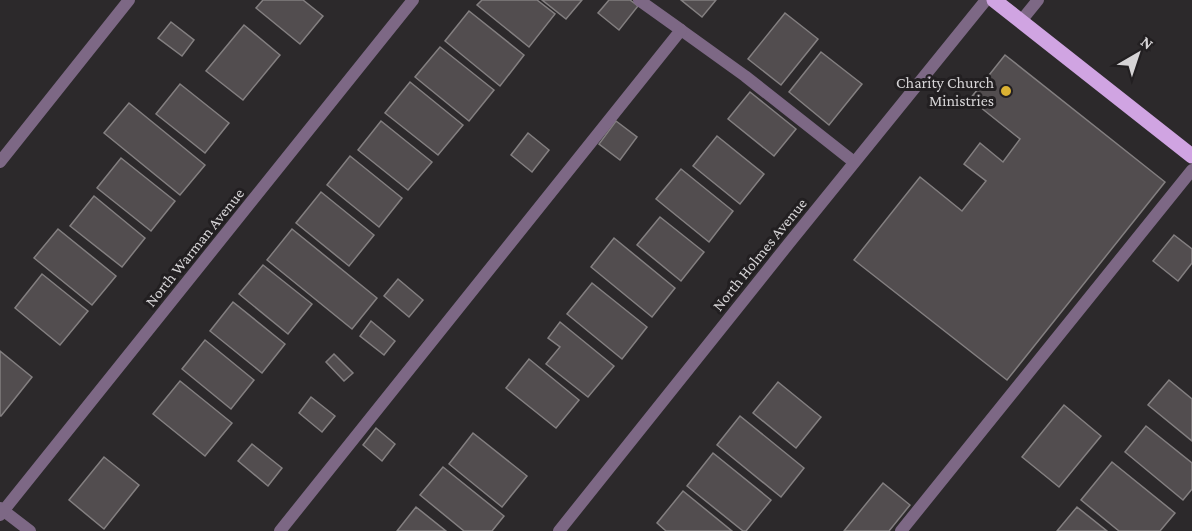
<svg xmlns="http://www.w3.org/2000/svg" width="1192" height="531" font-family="'Crimson Pro',serif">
  <rect width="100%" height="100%" fill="#2c292b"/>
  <g fill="#524d4f" stroke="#837f80" stroke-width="1.5">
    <path d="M263,0H303L323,16L300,44L256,8Z"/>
    <path d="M482,0H537L555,14L529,47L477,5Z"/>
    <path d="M542,0H582L566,19Z"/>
    <path d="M609,0H630L638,6L619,30L598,13Z"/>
    <path d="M681,0H716L702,17Z"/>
    <path d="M469,11L524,55L500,86L445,41Z"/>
    <path d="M785,13L818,39L781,85L748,59Z"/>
    <path d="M171,22L194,40L182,56L158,38Z"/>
    <path d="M244,25L280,55L243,100L206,71Z"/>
    <path d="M440,47L494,90L469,121L415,77Z"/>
    <path d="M821,52L862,84L829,125L789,92Z"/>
    <path d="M1005,55L1165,182L1007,380L854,260L920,177L962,211L986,181L964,164L980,143L1003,162L1020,139L970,99Z"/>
    <path d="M410,82L463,125L438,155L385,113Z"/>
    <path d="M180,84L229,123L205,153L156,114Z"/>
    <path d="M750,92L796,129L774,156L728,119Z"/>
    <path d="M129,103L205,165L180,195L104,133Z"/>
    <path d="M381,121L432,162L408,190L358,150Z"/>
    <path d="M616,121L637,137L620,160L599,144Z"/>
    <path d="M528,133L549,150L532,172L511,155Z"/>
    <path d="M717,136L764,174L740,204L693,166Z"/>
    <path d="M350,156L402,198L379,227L327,185Z"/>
    <path d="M121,158L175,201L151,231L97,188Z"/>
    <path d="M681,169L733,211L709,242L656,199Z"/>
    <path d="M321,192L374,235L349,266L296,223Z"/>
    <path d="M94,196L145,238L122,267L70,226Z"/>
    <path d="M660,217L704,252L681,281L637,245Z"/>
    <path d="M58,229L116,276L92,305L34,258Z"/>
    <path d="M292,229L377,298L352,329L267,260Z"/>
    <path d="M1174,235L1192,249V263L1178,281L1153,261Z"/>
    <path d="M614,238L675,288L652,317L591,267Z"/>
    <path d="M263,265L312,304L288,334L239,294Z"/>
    <path d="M42,274L88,311L60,345L15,308Z"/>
    <path d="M398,279L423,300L409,317L384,296Z"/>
    <path d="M592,283L647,327L622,359L567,314Z"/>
    <path d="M233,302L285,344L262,373L210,331Z"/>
    <path d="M371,321L395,341L384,355L360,336Z"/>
    <path d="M560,322L614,366L588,397L546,364L560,347L548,338Z"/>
    <path d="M205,340L254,380L231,409L182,369Z"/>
    <path d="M0,351L32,377L1,416H0Z"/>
    <path d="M334,354L353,373L344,381L326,362Z"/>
    <path d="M529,359L579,400L556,428L506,388Z"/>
    <path d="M1169,380L1192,399V441L1148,405Z"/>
    <path d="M180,381L232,423L205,456L153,414Z"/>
    <path d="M778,382L821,417L796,448L753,413Z"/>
    <path d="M311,397L335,416L322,432L299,413Z"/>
    <path d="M1064,405L1101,436L1059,487L1022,457Z"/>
    <path d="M740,416L804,468L781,497L717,445Z"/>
    <path d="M1146,426L1192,463V489L1183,500L1125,452Z"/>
    <path d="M376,428L395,444L382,461L363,445Z"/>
    <path d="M473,433L527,476L502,507L449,464Z"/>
    <path d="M252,444L282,468L268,486L238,461Z"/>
    <path d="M713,453L771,500L746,531H743L687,486Z"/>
    <path d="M104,457L139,485L104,529L69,500Z"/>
    <path d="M1112,462L1175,513L1160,531H1119L1081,500Z"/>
    <path d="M443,467L504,516L492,531H464L420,495Z"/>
    <path d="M883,483L910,505L889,531H844Z"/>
    <path d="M683,491L732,531H666L657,523Z"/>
    <path d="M416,507L446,531H397Z"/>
    <path d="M1077,507L1107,531H1057Z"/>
  </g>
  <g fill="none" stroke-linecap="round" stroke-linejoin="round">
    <g stroke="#7d6885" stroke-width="12">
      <path d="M681,30L745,76L854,162"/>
      <path d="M0,162L129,0"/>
      <path d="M280,531L681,30L639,0"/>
      <path d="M901,531L1192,170"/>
    </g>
    <g stroke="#7d6885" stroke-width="12">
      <path d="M1021,21L1038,0"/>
      <path d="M0,508L30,531"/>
      <path d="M0,515L413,0"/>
      <path d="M559,531L790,242L986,0"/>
    </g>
    <path stroke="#d0a4e2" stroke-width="15" d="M994,0L1192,156"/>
  </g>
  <circle fill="#dbb233" stroke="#221f21" stroke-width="2" cx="1006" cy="91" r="6"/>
  <g text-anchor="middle" stroke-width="6" stroke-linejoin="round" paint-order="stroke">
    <g font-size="16" fill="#d6d4d6" stroke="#221f21" text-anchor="end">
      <text x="994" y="88">Charity Church<tspan x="994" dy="18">Ministries</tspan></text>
    </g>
    <g font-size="16" fill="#d6d4d6" stroke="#221f21">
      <text transform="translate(194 247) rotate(-51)" y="6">North Warman Avenue</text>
      <text transform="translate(759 254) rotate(-51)" y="6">North Holmes Avenue</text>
    </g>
  </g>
  <g transform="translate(1138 54) rotate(39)" stroke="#221f21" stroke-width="4.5" paint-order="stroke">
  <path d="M0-4.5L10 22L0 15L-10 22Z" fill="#d6d4d6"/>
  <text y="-9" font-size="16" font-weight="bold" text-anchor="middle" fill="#d6d4d6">N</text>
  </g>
</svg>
